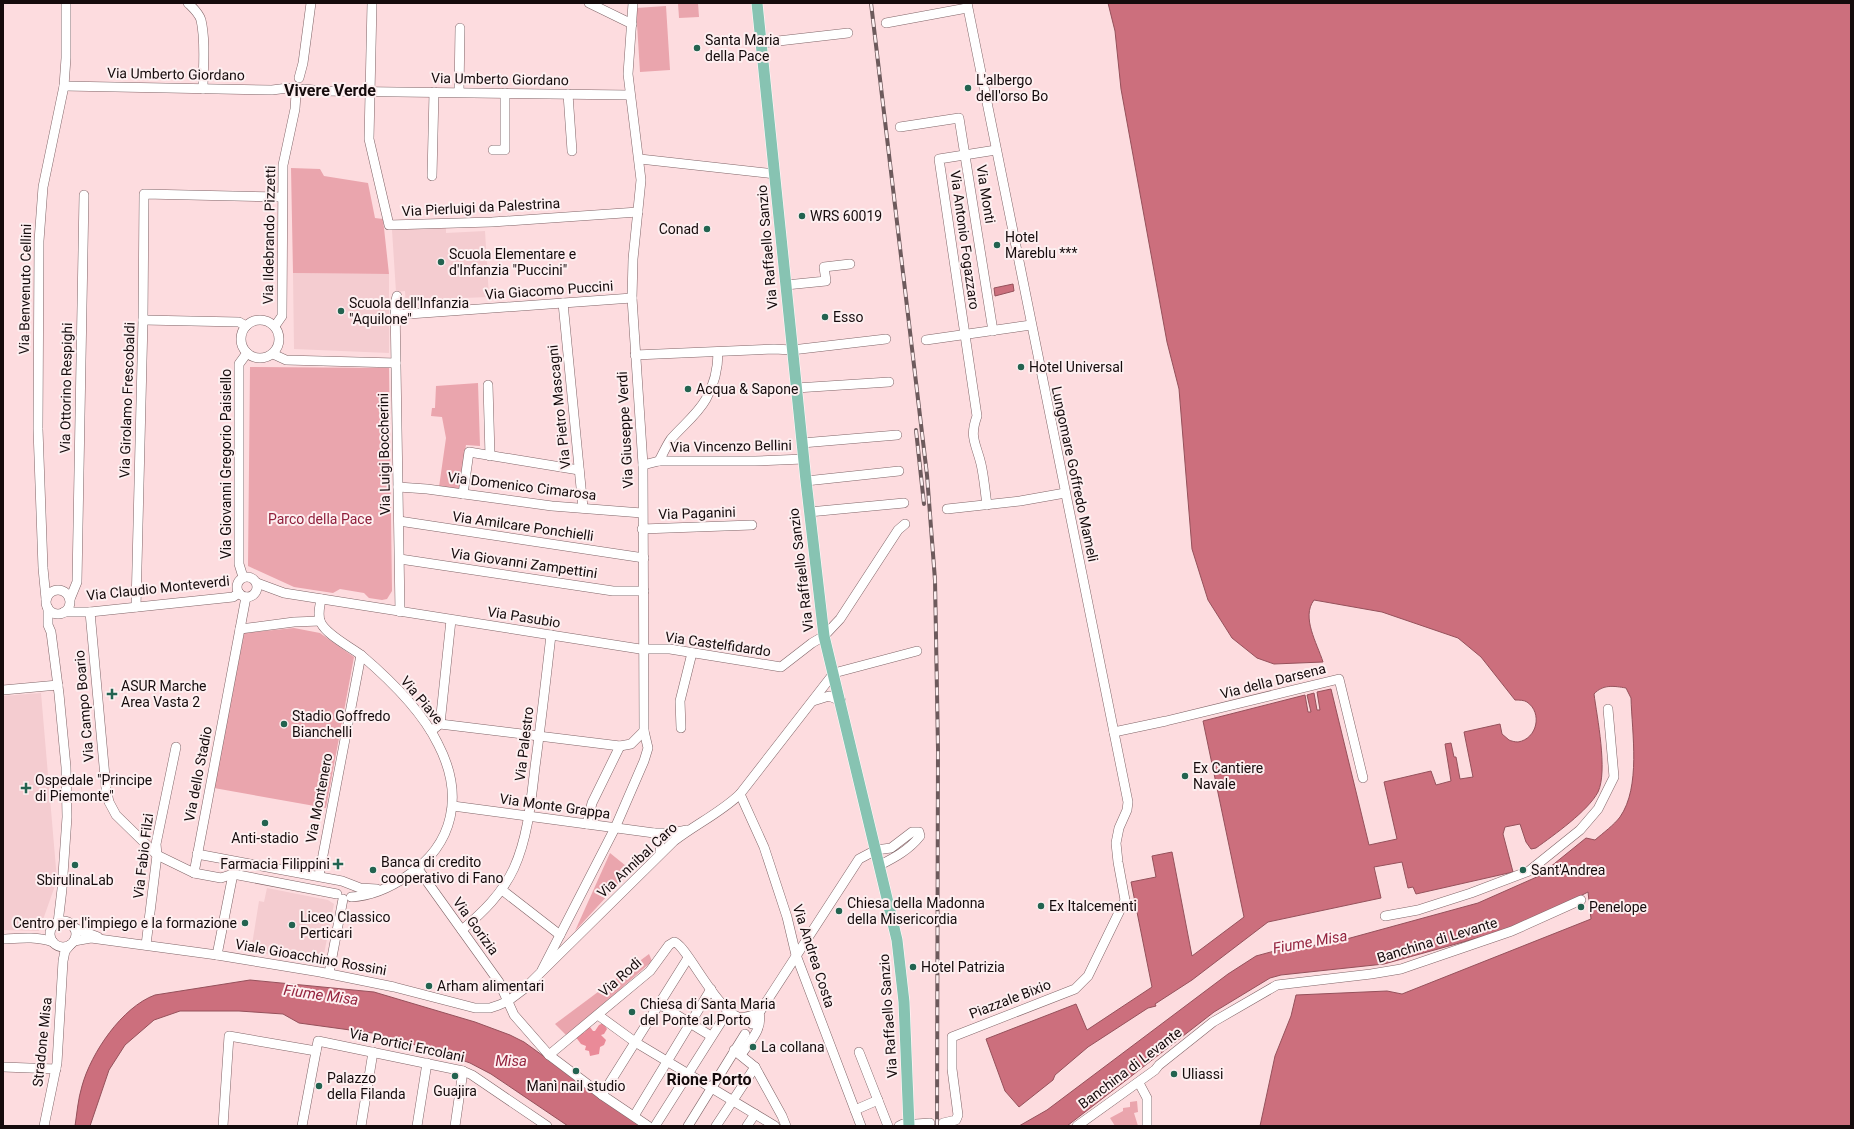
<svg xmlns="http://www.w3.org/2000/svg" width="1854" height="1129" font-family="Roboto,sans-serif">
  <rect width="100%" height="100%" fill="#fddcdf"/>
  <g fill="#f4ccd0">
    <path d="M446,227V233L485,231L489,297L463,298L464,305L406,308L405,291L396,292L392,230Z"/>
    <path d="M293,273L389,274V353L294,349Z"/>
    <path d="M41,693L57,880L39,931L3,930V696Z"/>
    <path d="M267,888L328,900L334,904L323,959L318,964L251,951L259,901L264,902Z"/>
  </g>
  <g fill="#eaa5ad">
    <path d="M678,3H698L699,17L679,18Z"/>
    <path d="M666,6L670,70L640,72L636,8Z"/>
    <path d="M291,168L320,169L324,176L368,183L375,218L383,219L389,274L293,273Z"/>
    <path d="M250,367L389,368L392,591L387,599L382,600L369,598L364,593L340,589L333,593L294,587L248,566Z"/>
    <path d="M478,383L480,446L466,445L459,489L439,487L446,438L442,417L431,416L432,408H435L436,386Z"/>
    <path d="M294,628L320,633L354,657L326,808L214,788L244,633Z"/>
    <path d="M610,853L631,870L575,931Z"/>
    <path d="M649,954L652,961L650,963L567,1036L555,1024Z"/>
    <path d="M1137,1101L1138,1112L1134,1113L1138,1126H1115L1110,1118L1123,1111V1108L1130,1107V1102Z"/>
  </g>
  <path fill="#ea8a98" d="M603,1023L607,1029L604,1034L601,1035L606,1040L604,1045L600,1047L599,1054L590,1056L589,1051L585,1050L586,1046L581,1044L575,1036L585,1032L586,1029L590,1027L593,1031H595L599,1025Z"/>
  <g fill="#cc6f7d" stroke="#95515b">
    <path d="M1108,3H1851V1126H1260L1275,1056L1291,1016L1296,995L1387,991L1402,994L1591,919L1588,892L1541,916L1492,934L1384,964L1281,975L1270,978L1214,1012L1067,1126H1019L1047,1110L1228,974L1256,956L1278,950L1332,943L1478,903L1539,876L1586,838L1595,840C1603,833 1614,825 1620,817C1641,787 1632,733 1631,698L1626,688C1614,686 1603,684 1594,694C1597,717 1608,771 1598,792C1588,811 1554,835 1536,848L1531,849L1526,842L1520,824L1505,827L1503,834L1513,872L1416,894L1413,887L1408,888L1402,862L1374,867L1381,898L1268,922L1192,980L1155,1004L1156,1006L1148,1008L1088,1047L1055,1075L1053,1080L1019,1107L1005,1091L986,1039L1076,1004L1087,1030L1152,987L1131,882L1156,877L1152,856L1172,852L1192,956L1244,917L1203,721L1305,695L1308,712H1311L1307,695L1314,693L1317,710H1320L1317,692L1331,689L1369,845L1397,839L1384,782L1431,771L1436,785L1451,781L1445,744L1451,743L1454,757H1456L1460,779L1473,777L1464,732L1500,724L1502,734L1509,740C1511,741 1515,742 1518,742C1537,739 1543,713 1527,702C1524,700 1519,700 1515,700L1481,657L1458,638L1382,612L1314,600C1301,617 1317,643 1323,662L1274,664L1257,658L1232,638L1208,600L1192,549L1179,389L1167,342L1121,89L1115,31Z"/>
    <path d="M1013,284L1014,291L995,296L994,288Z"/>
    <path d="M250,980L374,992L475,1022L510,1035L524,1042L640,1126H568L491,1074L470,1063L434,1050L372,1033L299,1023L283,1014L239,1011H180L154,1020L125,1045L109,1070L90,1126H75C77,1113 78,1099 82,1086C91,1053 122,1007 155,995Z"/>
  </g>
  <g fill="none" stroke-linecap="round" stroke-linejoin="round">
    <g stroke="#816568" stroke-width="10">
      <g id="minor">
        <path d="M188,3C193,8 199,13 201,20C206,42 203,67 203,89"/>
        <path d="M372,3L369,139L389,225L492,222L638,212"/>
        <path d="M589,3L632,24"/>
        <path d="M886,23L967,8"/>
        <path d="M761,43L848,33"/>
        <path d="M299,78L303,63L311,3"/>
        <path d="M64,86L272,90L288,88"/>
        <path d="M304,89L323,91L630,95"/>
        <path d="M459,92L460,28"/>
        <path d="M568,94L572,151"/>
        <path d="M900,127L959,118L993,331"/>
        <path d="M493,150H505V93"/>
        <path d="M640,159L775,174"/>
        <path d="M432,176L434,92"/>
        <path d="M786,285L826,281L824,267L850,264"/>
        <path d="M397,296L395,304L400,612"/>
        <path d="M563,303L583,508"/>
        <path d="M395,315L632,298"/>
        <circle cx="260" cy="339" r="19"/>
        <path d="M143,320L239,322L246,326"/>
        <path d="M275,326L282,316L283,165L295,109L296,94"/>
        <path d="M926,340L1031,325"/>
        <path d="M273,354L286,360L396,363"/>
        <path d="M635,355L774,349L792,350L886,339"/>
        <path d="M488,385L490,456"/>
        <path d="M796,388L889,382"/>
        <path d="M802,443L897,435"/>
        <path d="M659,461C663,454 666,446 671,439C682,426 697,415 706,399C714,385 718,368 718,352"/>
        <path d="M643,465L659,461H755L804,459"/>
        <path d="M806,481L899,471"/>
        <path d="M398,487L427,489L552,506L642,513"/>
        <path d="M463,494L469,452L579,470"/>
        <path d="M987,505C985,491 984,477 981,464C976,443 969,438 977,416L939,159L996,150"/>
        <path d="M947,509L1020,501L1065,493"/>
        <path d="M809,512L904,503"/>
        <path d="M399,521L644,558"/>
        <path d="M642,529L752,525"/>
        <path d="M400,559L613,591H644"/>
        <circle cx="247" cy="587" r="10"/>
        <path d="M243,577L239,564V364L247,353"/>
        <path d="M257,583L284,593L640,649H670L781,667L812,643L824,636L840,619L898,530L905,524"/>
        <circle cx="58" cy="602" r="12"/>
        <path d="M46,599L43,568L38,429L39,241L43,187L64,86L66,58V3"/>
        <path d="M70,599L77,582L84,195"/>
        <path d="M321,599C320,606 317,616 321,623C327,635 349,646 361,655C388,678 422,711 438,744C464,794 455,844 407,876C391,887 371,896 351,897"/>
        <path d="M136,607L143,320L144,194L282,197"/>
        <path d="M48,608V625L51,632L59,694L66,767L67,817L62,889L58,923"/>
        <path d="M64,612H90L233,597L239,593"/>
        <path d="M90,612L106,788L109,802L116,815L157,855L194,873L221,878L233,874"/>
        <path d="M240,629L294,622L320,621"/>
        <path d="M3,690L58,685"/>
        <path d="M813,701L829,696L841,701"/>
        <path d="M440,724L451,620"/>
        <path d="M681,728L680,701L692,653"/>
        <path d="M431,731L440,724L620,746L631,744L644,731"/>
        <path d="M1114,732L1166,721L1339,679L1363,778"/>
        <path d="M740,794L764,847L787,917L796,955L861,1126"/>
        <path d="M453,806L654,833H672L687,830"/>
        <path d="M587,824L592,803L620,746"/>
        <path d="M654,833C660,840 661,845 660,854"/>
        <path d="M197,854L342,881L360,888L377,889"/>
        <path d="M418,869L499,982L514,1015L549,1055L602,1095L648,1126"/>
        <path d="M194,873L246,597"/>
        <path d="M233,874L337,894"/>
        <path d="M319,876L361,655"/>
        <path d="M502,890L560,935"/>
        <path d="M1385,916L1418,910L1471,893L1529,871L1580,830L1598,809L1614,777L1608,709"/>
        <circle cx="63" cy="934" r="13"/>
        <path d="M74,928L98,937"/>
        <path d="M462,930C483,912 502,894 514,868C528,837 531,801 535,767C541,723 546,679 551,635"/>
        <path d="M3,939C20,938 37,936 53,942"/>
        <path d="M74,941L91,938L217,955L320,972L394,987L475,1008H490L499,1005L508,1001L524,989L674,841C696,824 720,813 740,794L834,673L917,651"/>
        <path d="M146,945L157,855L156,844L176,747"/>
        <path d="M217,955L233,874"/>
        <path d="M542,970L615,828L644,761L648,748L644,731L643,465L632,298L633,259L641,180L628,74L633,3"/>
        <path d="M329,973L343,899"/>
        <path d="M659,1004L711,1036"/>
        <path d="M598,1015L635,1042L775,1126"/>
        <path d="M752,1024L859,859L876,850L891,848L912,832H919L920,836C909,850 894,858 880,865"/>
        <path d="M734,1050L755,1067L782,1116L786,1126"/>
        <path d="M859,1052L888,1126"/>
        <path d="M549,1055L650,971L669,945L674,942C685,943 716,1009 738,1017C744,1019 753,1015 759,1013"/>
        <path d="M741,1055C750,1041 763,1029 759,1013"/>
        <path d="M3,1067L56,1069"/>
        <path d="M1139,1083L1147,1098V1126"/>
        <path d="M602,1095L688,958"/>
        <path d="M855,1110L878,1100"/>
        <path d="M634,1116L711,989"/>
        <path d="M943,1123L956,1120L958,1115L952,1069V1037L1075,989L1088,976L1125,900L1118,862L1116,843L1119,828L1127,810L1128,802L967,3"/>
        <path d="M916,1124L930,1123"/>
        <path d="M44,1126L57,1063L63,961L65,951L70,945"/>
        <path d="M223,1126L229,1036L316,1051"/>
        <path d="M302,1126L318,1041L463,1071L472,1075L547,1126"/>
        <path d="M361,1126L373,1052"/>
        <path d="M417,1126L427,1063"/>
        <path d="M455,1126L463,1071"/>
        <path d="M655,1126L728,1011"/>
        <path d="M688,1126L745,1034"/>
        <path d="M716,1126L755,1067"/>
        <path d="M747,1126L755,1114"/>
        <path d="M899,1126L903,1124"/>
        <path d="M1077,1126L1155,1070L1159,1065L1213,1022L1277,985L1371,974L1401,969L1512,931L1581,900"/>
      </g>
    </g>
    <g stroke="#fff" stroke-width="12">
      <path id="major" d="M757,3L806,481L824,636L897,940L904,1002L909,1126"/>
    </g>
    <use href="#minor" stroke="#fff" stroke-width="9"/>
    <use href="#major" stroke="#87c3b2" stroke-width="11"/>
    <g stroke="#6d5a5c" stroke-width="4">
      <g id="rail">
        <path d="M871,3L927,475L935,580L938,749L937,1126"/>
        <path d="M916,430L924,504"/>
      </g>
    </g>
    <use href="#rail" stroke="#fdeff0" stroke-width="2.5" stroke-dasharray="8" stroke-linecap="butt"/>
  </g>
  <g fill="#236350" stroke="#fdeff0" stroke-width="1.5">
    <circle cx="697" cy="48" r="4"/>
    <circle cx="968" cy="88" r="4"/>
    <circle cx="802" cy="216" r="4"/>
    <circle cx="707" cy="229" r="4"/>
    <circle cx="997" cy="245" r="4"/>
    <circle cx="441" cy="262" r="4"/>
    <circle cx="341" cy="311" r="4"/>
    <circle cx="825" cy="317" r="4"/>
    <circle cx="1021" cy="367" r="4"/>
    <circle cx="688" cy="389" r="4"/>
    <path d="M110 688h4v4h4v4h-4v4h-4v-4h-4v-4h4z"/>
    <circle cx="284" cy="724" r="4"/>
    <circle cx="1185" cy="776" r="4"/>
    <path d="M24 782h4v4h4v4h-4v4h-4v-4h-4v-4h4z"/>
    <circle cx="265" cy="823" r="4"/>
    <path d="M336 858h4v4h4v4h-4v4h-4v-4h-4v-4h4z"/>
    <circle cx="75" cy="865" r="4"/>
    <circle cx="373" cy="870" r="4"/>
    <circle cx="1523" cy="870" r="4"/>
    <circle cx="1041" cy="906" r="4"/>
    <circle cx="1581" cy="907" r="4"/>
    <circle cx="839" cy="911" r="4"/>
    <circle cx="245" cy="923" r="4"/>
    <circle cx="292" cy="925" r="4"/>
    <circle cx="913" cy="967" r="4"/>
    <circle cx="429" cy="986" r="4"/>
    <circle cx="632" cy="1012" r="4"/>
    <circle cx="753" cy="1047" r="4"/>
    <circle cx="576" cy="1071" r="4"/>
    <circle cx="1174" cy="1074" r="4"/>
    <circle cx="455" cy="1076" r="4"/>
    <circle cx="319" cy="1086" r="4"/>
  </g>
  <g text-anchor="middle" stroke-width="4" stroke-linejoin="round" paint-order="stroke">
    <g font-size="14" fill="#150b0c" stroke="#fdeff0" text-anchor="start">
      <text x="705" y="45">Santa Maria<tspan x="705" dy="16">della Pace</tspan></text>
      <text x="976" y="85">L'albergo<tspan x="976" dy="16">dell'orso Bo</tspan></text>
      <text x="810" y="221">WRS 60019</text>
      <text x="699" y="234" text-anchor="end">Conad</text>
      <text x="1005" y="242">Hotel<tspan x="1005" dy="16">Mareblu ***</tspan></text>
      <text x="449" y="259">Scuola Elementare e<tspan x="449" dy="16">d'Infanzia "Puccini"</tspan></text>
      <text x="349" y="308">Scuola dell'Infanzia<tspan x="349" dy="16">"Aquilone"</tspan></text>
      <text x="833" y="322">Esso</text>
      <text x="1029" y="372">Hotel Universal</text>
      <text x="696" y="394">Acqua &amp; Sapone</text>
      <text x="121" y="691">ASUR Marche<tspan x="121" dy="16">Area Vasta 2</tspan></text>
      <text x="292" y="721">Stadio Goffredo<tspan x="292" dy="16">Bianchelli</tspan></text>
      <text x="1193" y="773">Ex Cantiere<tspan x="1193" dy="16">Navale</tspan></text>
      <text x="35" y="785">Ospedale "Principe<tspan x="35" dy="16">di Piemonte"</tspan></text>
      <text x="265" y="843" text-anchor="middle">Anti-stadio</text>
      <text x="381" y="867">Banca di credito<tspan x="381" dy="16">cooperativo di Fano</tspan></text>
      <text x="330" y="869" text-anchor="end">Farmacia Filippini</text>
      <text x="1531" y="875">Sant'Andrea</text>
      <text x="75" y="885" text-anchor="middle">SbirulinaLab</text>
      <text x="847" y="908">Chiesa della Madonna<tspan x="847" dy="16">della Misericordia</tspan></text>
      <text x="1049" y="911">Ex Italcementi</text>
      <text x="1589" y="912">Penelope</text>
      <text x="300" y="922">Liceo Classico<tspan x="300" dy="16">Perticari</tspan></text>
      <text x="237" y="928" text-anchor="end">Centro per l'impiego e la formazione</text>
      <text x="921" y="972">Hotel Patrizia</text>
      <text x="437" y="991">Arham alimentari</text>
      <text x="640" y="1009">Chiesa di Santa Maria<tspan x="640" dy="16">del Ponte al Porto</tspan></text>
      <text x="761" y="1052">La collana</text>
      <text x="1182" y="1079">Uliassi</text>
      <text x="327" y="1083">Palazzo<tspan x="327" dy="16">della Filanda</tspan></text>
      <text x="576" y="1091" text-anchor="middle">Manì nail studio</text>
      <text x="455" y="1096" text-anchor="middle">Guajira</text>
    </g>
    <g font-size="14" fill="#150b0c" stroke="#fdeff0">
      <text transform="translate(176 74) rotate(1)" y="5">Via Umberto Giordano</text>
      <text transform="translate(500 79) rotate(1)" y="5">Via Umberto Giordano</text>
      <text transform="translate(986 194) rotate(81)" y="5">Via Monti</text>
      <text transform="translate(481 207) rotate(-3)" y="5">Via Pierluigi da Palestrina</text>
      <text transform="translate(269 235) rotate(-89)" y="5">Via Ildebrando Pizzetti</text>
      <text transform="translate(965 240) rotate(82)" y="5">Via Antonio Fogazzaro</text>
      <text transform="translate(767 247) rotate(-95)" y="5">Via Raffaello Sanzio</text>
      <text transform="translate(25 289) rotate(-89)" y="5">Via Benvenuto Cellini</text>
      <text transform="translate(549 290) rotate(-4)" y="5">Via Giacomo Puccini</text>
      <text transform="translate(66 388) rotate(-89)" y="5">Via Ottorino Respighi</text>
      <text transform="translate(127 400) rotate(-88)" y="5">Via Girolamo Frescobaldi</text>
      <text transform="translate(559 407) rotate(-96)" y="5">Via Pietro Mascagni</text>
      <text transform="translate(625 430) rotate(-93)" y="5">Via Giuseppe Verdi</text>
      <text transform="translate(731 446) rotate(-1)" y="5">Via Vincenzo Bellini</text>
      <text transform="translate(384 454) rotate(-91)" y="5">Via Luigi Boccherini</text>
      <text transform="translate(226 464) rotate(-90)" y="5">Via Giovanni Gregorio Paisiello</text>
      <text transform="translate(1075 474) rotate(78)" y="5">Lungomare Goffredo Mameli</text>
      <text transform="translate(522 486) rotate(7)" y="5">Via Domenico Cimarosa</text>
      <text transform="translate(697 513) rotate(-2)" y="5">Via Paganini</text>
      <text transform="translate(523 526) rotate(8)" y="5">Via Amilcare Ponchielli</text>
      <text transform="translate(524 563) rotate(8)" y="5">Via Giovanni Zampettini</text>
      <text transform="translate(801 570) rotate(-97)" y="5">Via Raffaello Sanzio</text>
      <text transform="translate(158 588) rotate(-6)" y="5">Via Claudio Monteverdi</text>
      <text transform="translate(524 617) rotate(9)" y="5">Via Pasubio</text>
      <text transform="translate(718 644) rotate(8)" y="5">Via Castelfidardo</text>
      <text transform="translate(1273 681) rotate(-14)" y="5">Via della Darsena</text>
      <text transform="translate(422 700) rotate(50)" y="5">Via Piave</text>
      <text transform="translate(84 706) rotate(-95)" y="5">Via Campo Boario</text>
      <text transform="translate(524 744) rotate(-83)" y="5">Via Palestro</text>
      <text transform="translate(198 774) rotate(-79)" y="5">Via dello Stadio</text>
      <text transform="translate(319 798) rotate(-79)" y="5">Via Montenero</text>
      <text transform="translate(555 806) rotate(8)" y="5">Via Monte Grappa</text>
      <text transform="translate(143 856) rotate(-83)" y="5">Via Fabio Filzi</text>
      <text transform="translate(637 860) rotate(-43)" y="5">Via Annibal Caro</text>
      <text transform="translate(476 926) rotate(54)" y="5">Via Gorizia</text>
      <text transform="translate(1437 940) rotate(-17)" y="5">Banchina di Levante</text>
      <text transform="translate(814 956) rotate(72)" y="5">Via Andrea Costa</text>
      <text transform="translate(311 957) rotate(10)" y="5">Viale Gioacchino Rossini</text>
      <text transform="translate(620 977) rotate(-41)" y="5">Via Rodi</text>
      <text transform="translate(1010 999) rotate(-21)" y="5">Piazzale Bixio</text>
      <text transform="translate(888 1016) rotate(-94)" y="5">Via Raffaello Sanzio</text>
      <text transform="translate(42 1042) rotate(-84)" y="5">Stradone Misa</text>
      <text transform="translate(407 1045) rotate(12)" y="5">Via Portici Ercolani</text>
      <text transform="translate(1130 1068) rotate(-37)" y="5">Banchina di Levante</text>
    </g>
    <g font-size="14" fill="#90203c" stroke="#fdeff0">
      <text x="320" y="524">Parco della Pace</text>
    </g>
    <g font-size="15" font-style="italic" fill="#94243f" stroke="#fdeff0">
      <text transform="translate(1310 942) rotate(-10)" y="5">Fiume Misa</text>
      <text transform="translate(321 995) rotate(8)" y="5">Fiume Misa</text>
      <text x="511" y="1066">Misa</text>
    </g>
    <g font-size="16" font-weight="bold" fill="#150b0c" stroke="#fdeff0">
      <text x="330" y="96">Vivere Verde</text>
      <text x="709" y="1085">Rione Porto</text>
    </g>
  </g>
  <rect width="1854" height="1129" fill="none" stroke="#150b0c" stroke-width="8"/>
</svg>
